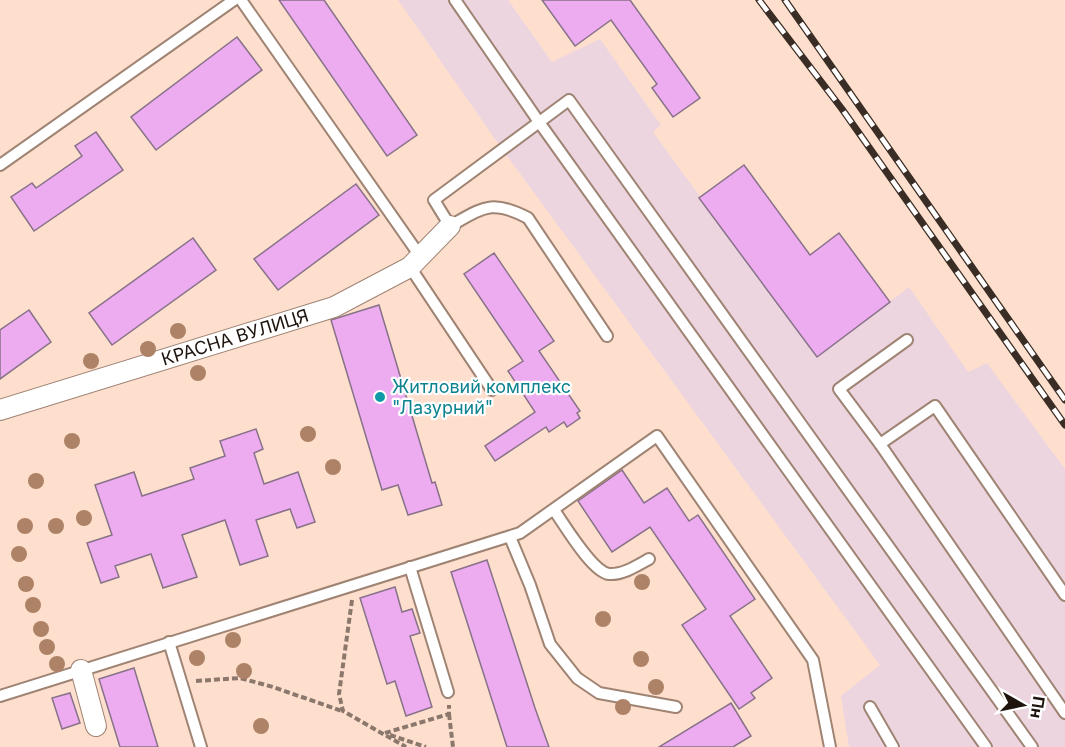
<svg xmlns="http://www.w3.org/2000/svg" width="1065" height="747" font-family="Inter,sans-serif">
  <rect width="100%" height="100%" fill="#fedfce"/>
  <path fill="#edd5df" d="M398,0H508L552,62L600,39L661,125L653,132L817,357L909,287L968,372L987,363L1065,469V747H849L841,696L880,665L502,149Z"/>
  <g fill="#edabf0" stroke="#877288" stroke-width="1.5">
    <path d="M279,0H324L417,135L387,156Z"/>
    <path d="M542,0H630L700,98L673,117L652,88L657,84L611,20L575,46Z"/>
    <path d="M237,37L262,70L156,150L131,117Z"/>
    <path d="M96,132L123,170L34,231L11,197L32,183L36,188L82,156L75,146Z"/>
    <path d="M744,165L810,255L839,233L890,302L817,357L699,198Z"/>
    <path d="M356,184L379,215L278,290L254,259Z"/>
    <path d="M193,238L216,270L112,345L89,313Z"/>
    <path d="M494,253L554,341L539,351L580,411L577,413L580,418L567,427L564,422L549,432L546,427L495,461L485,446L535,412L508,371L523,361L464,274Z"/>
    <path d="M379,305L432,483L435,482L442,505L408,515L398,485L382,490L331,320Z"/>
    <path d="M29,310L51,342L0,379V330Z"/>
    <path d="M256,429L263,449L254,453L264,484L298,472L315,522L297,528L290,509L256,520L268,556L240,565L225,520L182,535L197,577L163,588L151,554L115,566L119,577L101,583L87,543L112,535L95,485L134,472L142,496L194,479L190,468L225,456L220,441Z"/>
    <path d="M622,470L644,503L667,488L689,521L698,515L755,599L730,616L772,678L751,693L755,698L739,709L682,625L706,609L650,527L612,552L578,501Z"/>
    <path d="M487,560L535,708L549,747H507L451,572Z"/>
    <path d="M395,587L402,612L412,609L420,633L410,636L432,707L406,716L395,681L387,684L360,598Z"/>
    <path d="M134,668L158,747H120L99,679Z"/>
    <path d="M70,693L80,723L62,729L52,698Z"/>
    <path d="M731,703L751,736L733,747H659Z"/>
  </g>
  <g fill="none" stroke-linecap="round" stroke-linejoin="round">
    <g stroke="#9f8373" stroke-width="14">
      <g id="lane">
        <path d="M241,0L420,256"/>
        <path d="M455,0L539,122L986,747"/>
        <path d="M0,165L234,0"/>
        <path d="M410,267L492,390"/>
        <path d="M607,336L528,218C492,199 484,207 450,226L434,200L569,100L1032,747"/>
        <path d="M907,340L839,389L880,444L1065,713"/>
        <path d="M880,444L935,406L1065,595"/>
        <path d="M554,510C564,524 592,572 609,574C623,575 638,565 649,559"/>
        <path d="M510,537L530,585L550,644L577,678L599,693L676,707"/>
        <path d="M410,567L448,692"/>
        <path d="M169,642L201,747"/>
        <path d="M0,696L520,533L657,436L813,660L830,747"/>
        <path d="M870,707L893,747"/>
      </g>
    </g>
    <g stroke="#9f8373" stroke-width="22">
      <g id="street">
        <path id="s1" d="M0,410L334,307L410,267L450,226"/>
        <path d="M81,670L96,726"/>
      </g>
    </g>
    <g stroke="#8c776c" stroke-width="4" stroke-dasharray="6 3" stroke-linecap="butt">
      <path d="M352,600L339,694L343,711L406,747"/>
      <path d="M196,681L240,678L273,687L342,711"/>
      <path d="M449,714L453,747"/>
      <path d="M385,733L449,714V705"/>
      <path d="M390,735L426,747"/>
    </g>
    <use href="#lane" stroke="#fff" stroke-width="10"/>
    <use href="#street" stroke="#fff" stroke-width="20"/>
    <g stroke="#3a2d25" stroke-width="7">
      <g id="rail">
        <path d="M759,0L842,109L1065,425"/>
        <path d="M785,0L1065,400"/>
      </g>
    </g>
    <use href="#rail" stroke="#fff" stroke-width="4.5" stroke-dasharray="14" stroke-linecap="butt"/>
  </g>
  <g fill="#ad8266">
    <circle cx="178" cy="331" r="8"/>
    <circle cx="148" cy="349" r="8"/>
    <circle cx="91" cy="361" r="8"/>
    <circle cx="198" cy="373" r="8"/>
    <circle cx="308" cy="434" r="8"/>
    <circle cx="72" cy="441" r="8"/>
    <circle cx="333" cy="467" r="8"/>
    <circle cx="36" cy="481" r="8"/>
    <circle cx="84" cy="518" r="8"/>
    <circle cx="25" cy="526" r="8"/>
    <circle cx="56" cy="526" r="8"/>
    <circle cx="19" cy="554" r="8"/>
    <circle cx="642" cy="582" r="8"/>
    <circle cx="26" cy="584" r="8"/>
    <circle cx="33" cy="605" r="8"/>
    <circle cx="603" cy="619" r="8"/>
    <circle cx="41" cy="629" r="8"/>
    <circle cx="233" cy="640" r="8"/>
    <circle cx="47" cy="647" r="8"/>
    <circle cx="197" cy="658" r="8"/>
    <circle cx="641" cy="659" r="8"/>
    <circle cx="57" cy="664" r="8"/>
    <circle cx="244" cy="671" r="8"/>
    <circle cx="656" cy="687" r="8"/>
    <circle cx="623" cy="707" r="8"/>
    <circle cx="261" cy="726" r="8"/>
  </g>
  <circle fill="#0f9aa8" stroke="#fff" stroke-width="2" cx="380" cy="397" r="6"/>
  <g text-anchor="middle" stroke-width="4.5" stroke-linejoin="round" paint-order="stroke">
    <g font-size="18" fill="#1e130d" stroke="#fff">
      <text dy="6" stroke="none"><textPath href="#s1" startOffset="246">КРАСНА ВУЛИЦЯ</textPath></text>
    </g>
    <g font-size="18" fill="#0d838f" stroke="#fff" text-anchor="start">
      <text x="392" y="393">Житловий комплекс<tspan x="392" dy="21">"Лазурний"</tspan></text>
    </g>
  </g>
  <g transform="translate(1023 705) rotate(99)" stroke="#ffffff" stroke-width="4.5" paint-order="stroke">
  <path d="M0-4.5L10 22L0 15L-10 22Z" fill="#1e130d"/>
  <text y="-9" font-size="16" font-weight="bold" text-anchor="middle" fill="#1e130d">Пн</text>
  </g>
</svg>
